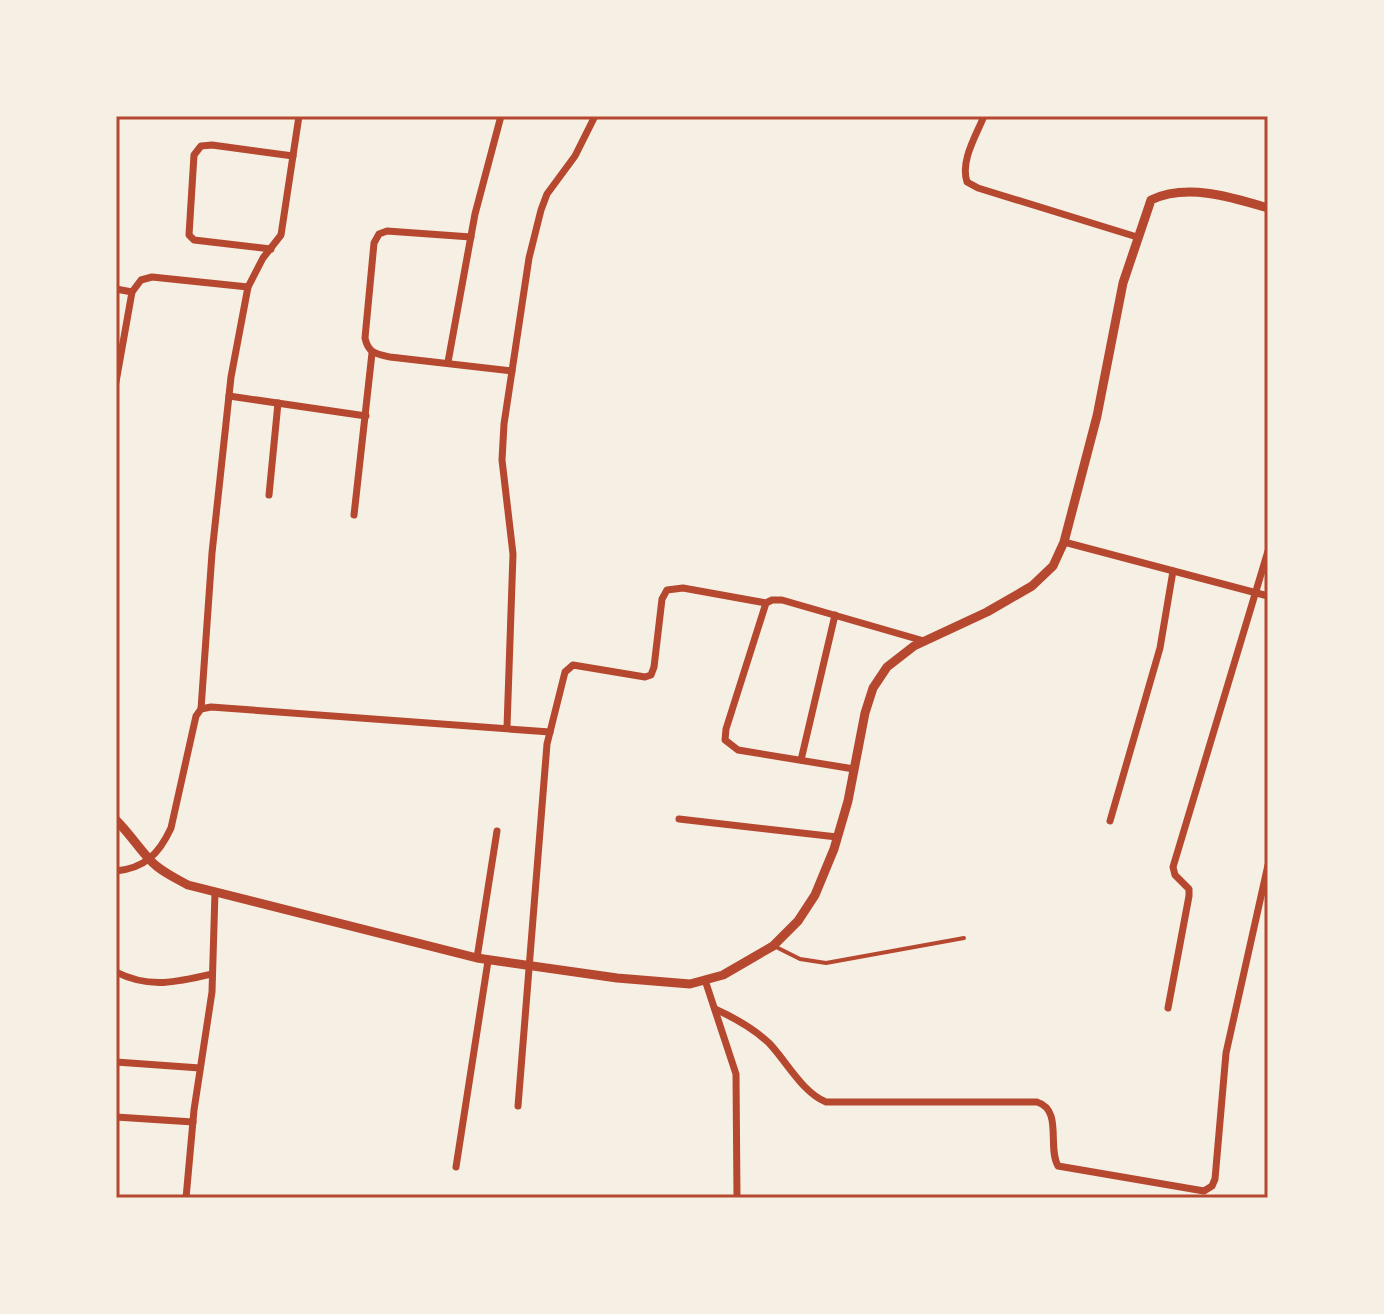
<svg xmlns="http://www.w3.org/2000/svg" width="1384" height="1314" font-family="'Fira Sans',sans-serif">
  <rect width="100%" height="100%" fill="#f6efe4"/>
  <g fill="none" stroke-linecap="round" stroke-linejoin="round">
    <path stroke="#b5482f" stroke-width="4" d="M776,947L800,959L826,963L964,938"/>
    <g stroke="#b5482f" stroke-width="7">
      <path d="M984,116C976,136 960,161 967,182L978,188L1137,237"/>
      <path d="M471,237L387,231L379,234L374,243L365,338C368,353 376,354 390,357L512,371"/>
      <path d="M271,249L194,240L189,235L194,155L201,146L212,145L293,156"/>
      <path d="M116,289L132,292"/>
      <path d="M448,362L475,214L501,116"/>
      <path d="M116,382L132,292L141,280L152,277L248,287"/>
      <path d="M229,396L366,416"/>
      <path d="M269,495L278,403"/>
      <path d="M354,515L372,353"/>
      <path d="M1064,542L1268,596"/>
      <path d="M201,709L212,553L231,377L248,287L263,258L281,235L299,116"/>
      <path d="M507,727L513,554L502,460L504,424L529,258L541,210L547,194L575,156L595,116"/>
      <path d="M801,760L835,615"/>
      <path d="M854,769L738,750L725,740L726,729L766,603L772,600H782L924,641"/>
      <path d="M679,819L837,837"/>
      <path d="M1110,821L1160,648L1173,571"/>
      <path d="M116,871C145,868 159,854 171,828L196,716L201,709L211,707L550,732"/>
      <path d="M477,958L497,831"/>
      <path d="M116,972C149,989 178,982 212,974"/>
      <path d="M705,980L736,1074L737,1198"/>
      <path d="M1168,1008L1189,896V889L1175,875L1173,867L1268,551"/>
      <path d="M715,1009C735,1018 753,1028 769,1043C787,1062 802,1092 826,1102H1037C1063,1110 1047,1147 1058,1166L1204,1191L1212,1186L1215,1179L1226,1053L1268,865"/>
      <path d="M116,1062L200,1068"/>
      <path d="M518,1106L547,744L565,672L573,665L645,677L651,675L654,667L662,599L667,590L683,588L766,603"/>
      <path d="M116,1117L193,1122"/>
      <path d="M456,1167L488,961"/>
      <path d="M186,1198L194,1110L212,992L215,892"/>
    </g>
    <path stroke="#b5482f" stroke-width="9" d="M116,820C129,833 138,847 150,860C160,871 175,878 188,885L477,958L617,978L690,984L723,975L773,946L798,921L815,895L834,849L848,801L865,713L873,688L887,667L914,646L987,612L1032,586L1053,566L1064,542L1097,416L1123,283L1151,200C1187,183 1231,197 1268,208"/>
  </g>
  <rect width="1384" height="1314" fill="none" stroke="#f6efe4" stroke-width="236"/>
  <rect x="118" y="118" width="1148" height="1078" fill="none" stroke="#b5482f" stroke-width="3"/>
</svg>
